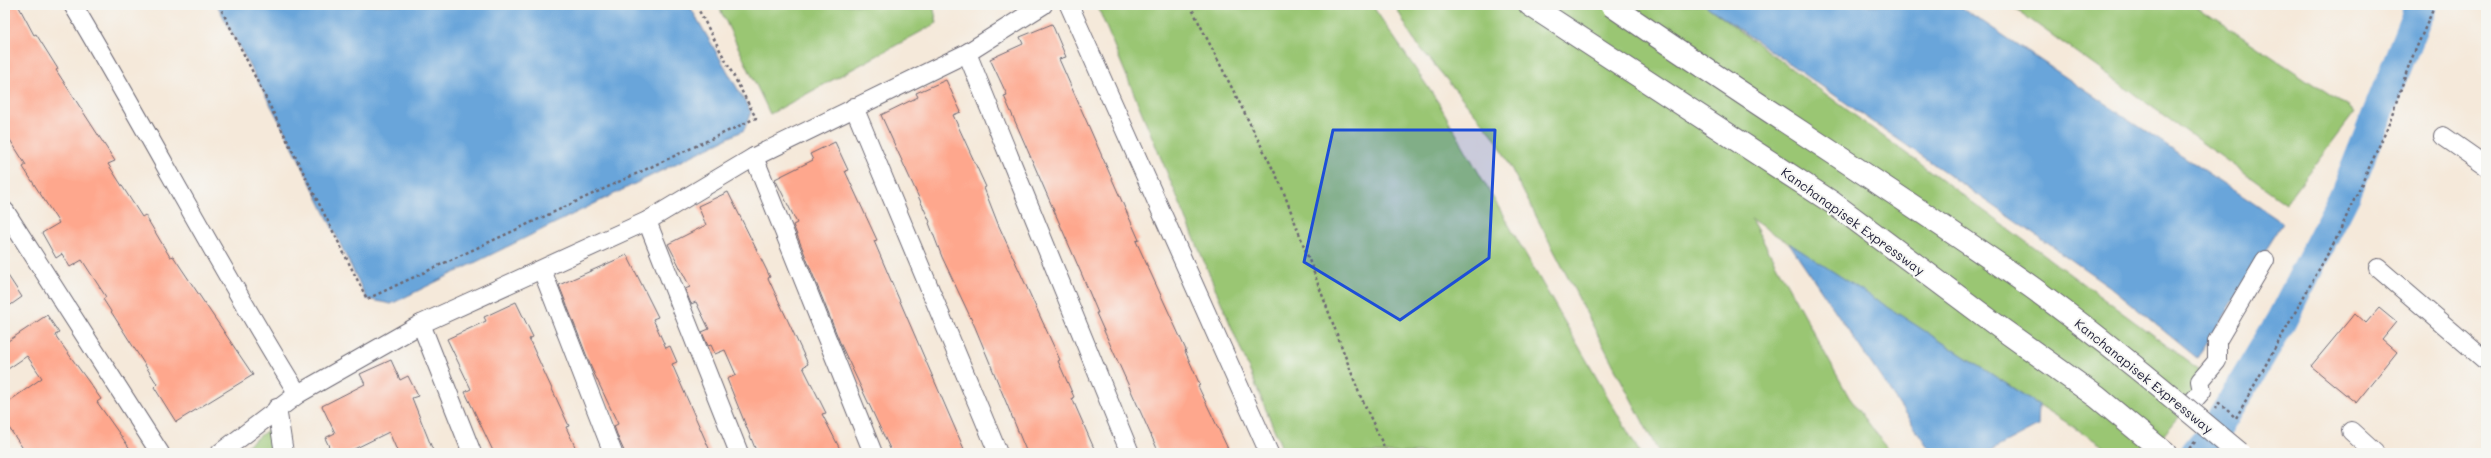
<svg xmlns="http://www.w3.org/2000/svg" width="2491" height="458" font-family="Mali,sans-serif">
  <rect width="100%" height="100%" fill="#f6f6f2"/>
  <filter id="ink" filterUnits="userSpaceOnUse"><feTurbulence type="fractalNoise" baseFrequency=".025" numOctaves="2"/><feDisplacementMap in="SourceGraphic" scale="8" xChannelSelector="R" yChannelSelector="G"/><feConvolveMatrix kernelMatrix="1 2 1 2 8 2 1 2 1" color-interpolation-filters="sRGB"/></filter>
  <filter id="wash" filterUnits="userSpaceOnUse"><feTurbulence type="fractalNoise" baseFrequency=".012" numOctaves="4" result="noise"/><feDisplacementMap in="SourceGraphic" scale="16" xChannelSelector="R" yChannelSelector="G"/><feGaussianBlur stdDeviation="0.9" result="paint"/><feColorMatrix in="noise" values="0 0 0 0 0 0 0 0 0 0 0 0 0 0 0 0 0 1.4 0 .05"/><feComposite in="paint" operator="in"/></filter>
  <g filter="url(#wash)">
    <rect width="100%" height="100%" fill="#f5e9da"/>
    <g fill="#9ac673" stroke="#5e7457">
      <path d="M718,5H933L937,23L770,114Z"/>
      <path d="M1097,5H1372L1438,102L1640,453H1284Z"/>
      <path d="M1395,5H1705L2212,379L2148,453H2114L1751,219L1849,397L1891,453H1659L1496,139L1413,39Z"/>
      <path d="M2010,5H2194L2355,112L2286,203Z"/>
      <path d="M269,429L274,453H237Z"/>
    </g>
    <g fill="#69a5da" stroke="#46648a">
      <path d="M217,5H689L751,112L744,130L391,304L367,299L292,145Z"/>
      <path d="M1705,5H1958L2283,223L2197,358L2109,286Z"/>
      <path d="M1789,243L2039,405L2038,426L1986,453H1932Z"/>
    </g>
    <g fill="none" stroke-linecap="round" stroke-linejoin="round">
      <path stroke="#69a5da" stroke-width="31" d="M2196,453L2218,426L2281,321L2346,193L2421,5"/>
    </g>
    <g id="blocks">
      <g fill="#fea78d">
        <path d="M5,5H18L34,35L36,34L58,69L56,70L115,161L108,164L142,217L145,215L170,257L173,256L253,375L176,422L154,387L157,384L103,299L106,297L82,260L70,267L62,254L56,258L42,233L59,223L23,167L26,165L5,132Z"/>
        <path d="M1052,24L1066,57L1059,59L1139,240L1136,241L1186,350L1185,351L1200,385L1198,386L1230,453H1159L1096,313H1098L1082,275L1004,96L1007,95L990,59L1023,44L1020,37Z"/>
        <path d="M946,80L961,112L953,115L986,187L984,188L998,224L1060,360L1058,361L1074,397L1072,398L1096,453H1027L975,327L942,257L929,223L930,222L881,115L918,97L916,93Z"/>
        <path d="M835,142L848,170L845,171L877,240L874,241L889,276L964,449L955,453H892L841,345L793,225L797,223L775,179L813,160L810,154Z"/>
        <path d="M728,192L770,277L768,278L808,364L803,367L826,413L822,414L842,453H757L727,379L736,375L725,350L715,354L711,345L708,346L702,332L709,329L696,302L691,304L685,289L690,287L668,244L706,225L698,206Z"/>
        <path d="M627,255L658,317L653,319L666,348L670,346L677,362L672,364L711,453H625L619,440L614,426L618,424L591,367L559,285Z"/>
        <path d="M5,271L22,297L5,309Z"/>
        <path d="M516,302L533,337L529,339L569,426L566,427L578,453H494L465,392L471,389L447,339L486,321L484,317Z"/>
        <path d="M2379,308L2396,322L2382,339L2397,352L2356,403L2311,366L2355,313L2366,323Z"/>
        <path d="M47,315L59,333L55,335L101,399L97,402L133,453H26L5,422V404L42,378L27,356L5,371V343Z"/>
        <path d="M391,360L400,380L408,376L418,396L412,398L434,453H398L389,432L346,453H332L325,438L335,433L322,406L365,384L360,374Z"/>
      </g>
    </g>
  </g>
  <g filter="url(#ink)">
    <use href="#blocks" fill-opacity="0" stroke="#6c6873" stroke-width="1"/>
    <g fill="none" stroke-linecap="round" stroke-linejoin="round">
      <g stroke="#6c6873" stroke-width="20">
        <g id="minor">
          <path d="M73,5C150,134 219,267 298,394"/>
          <path d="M1069,5L1269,453"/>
          <path d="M967,53L1130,453"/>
          <path d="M854,107L998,453"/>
          <path d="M2443,136L2486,166"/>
          <path d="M754,157L873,453"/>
          <path d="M5,211L160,453"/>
          <path d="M647,221L739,453"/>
          <path d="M2378,268L2486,361"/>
          <path d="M542,270L613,453"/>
          <path d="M421,324L472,453"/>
          <path d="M277,408L284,453"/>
          <path d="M2186,409L2202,391L2200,381L2217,361V341L2265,260"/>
          <path d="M2351,431L2375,453"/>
          <path d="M220,453L298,394L421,324L647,221L754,157L967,53L1043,5"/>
        </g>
      </g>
      <g stroke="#6c6873" stroke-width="24">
        <path id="highway" d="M1530,5L1833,203L1999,327L2097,397L2165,453"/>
      </g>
      <g stroke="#6c6873" stroke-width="2.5" stroke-dasharray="3 3" stroke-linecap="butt">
        <path d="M219,5L367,299L756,118L696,5"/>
        <path d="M1190,5L1281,185L1359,393L1387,453"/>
        <path d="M2215,409L2219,403L2236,418L2336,239L2387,129L2409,65L2435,5"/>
        <path d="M2185,453L2196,441"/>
      </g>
      <use href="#minor" stroke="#fff" stroke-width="18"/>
      <use href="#highway" stroke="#fff" stroke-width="22"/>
      <g stroke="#6c6873" stroke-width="24" stroke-linecap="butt">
        <path id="highway-bridge" d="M1611,5C1749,100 1892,189 2030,286C2102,338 2170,395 2239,453"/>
      </g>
      <use href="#highway-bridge" stroke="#fff" stroke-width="22"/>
    </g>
  </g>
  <path fill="#1d4ed8" fill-opacity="0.2" stroke="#1d4ed8" stroke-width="3" stroke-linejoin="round" d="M1333,130H1495L1489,258L1400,320L1304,262Z"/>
  <g text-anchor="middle" stroke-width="4" stroke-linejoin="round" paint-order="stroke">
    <g font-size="13" fill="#22223b" stroke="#f6f6f2">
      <text transform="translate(1853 221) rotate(36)" y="5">Kanchanapisek Expressway</text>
      <text transform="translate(2144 376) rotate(39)" y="5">Kanchanapisek Expressway</text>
    </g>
  </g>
  <rect width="2491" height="458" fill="none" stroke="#f6f6f2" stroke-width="20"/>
</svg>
